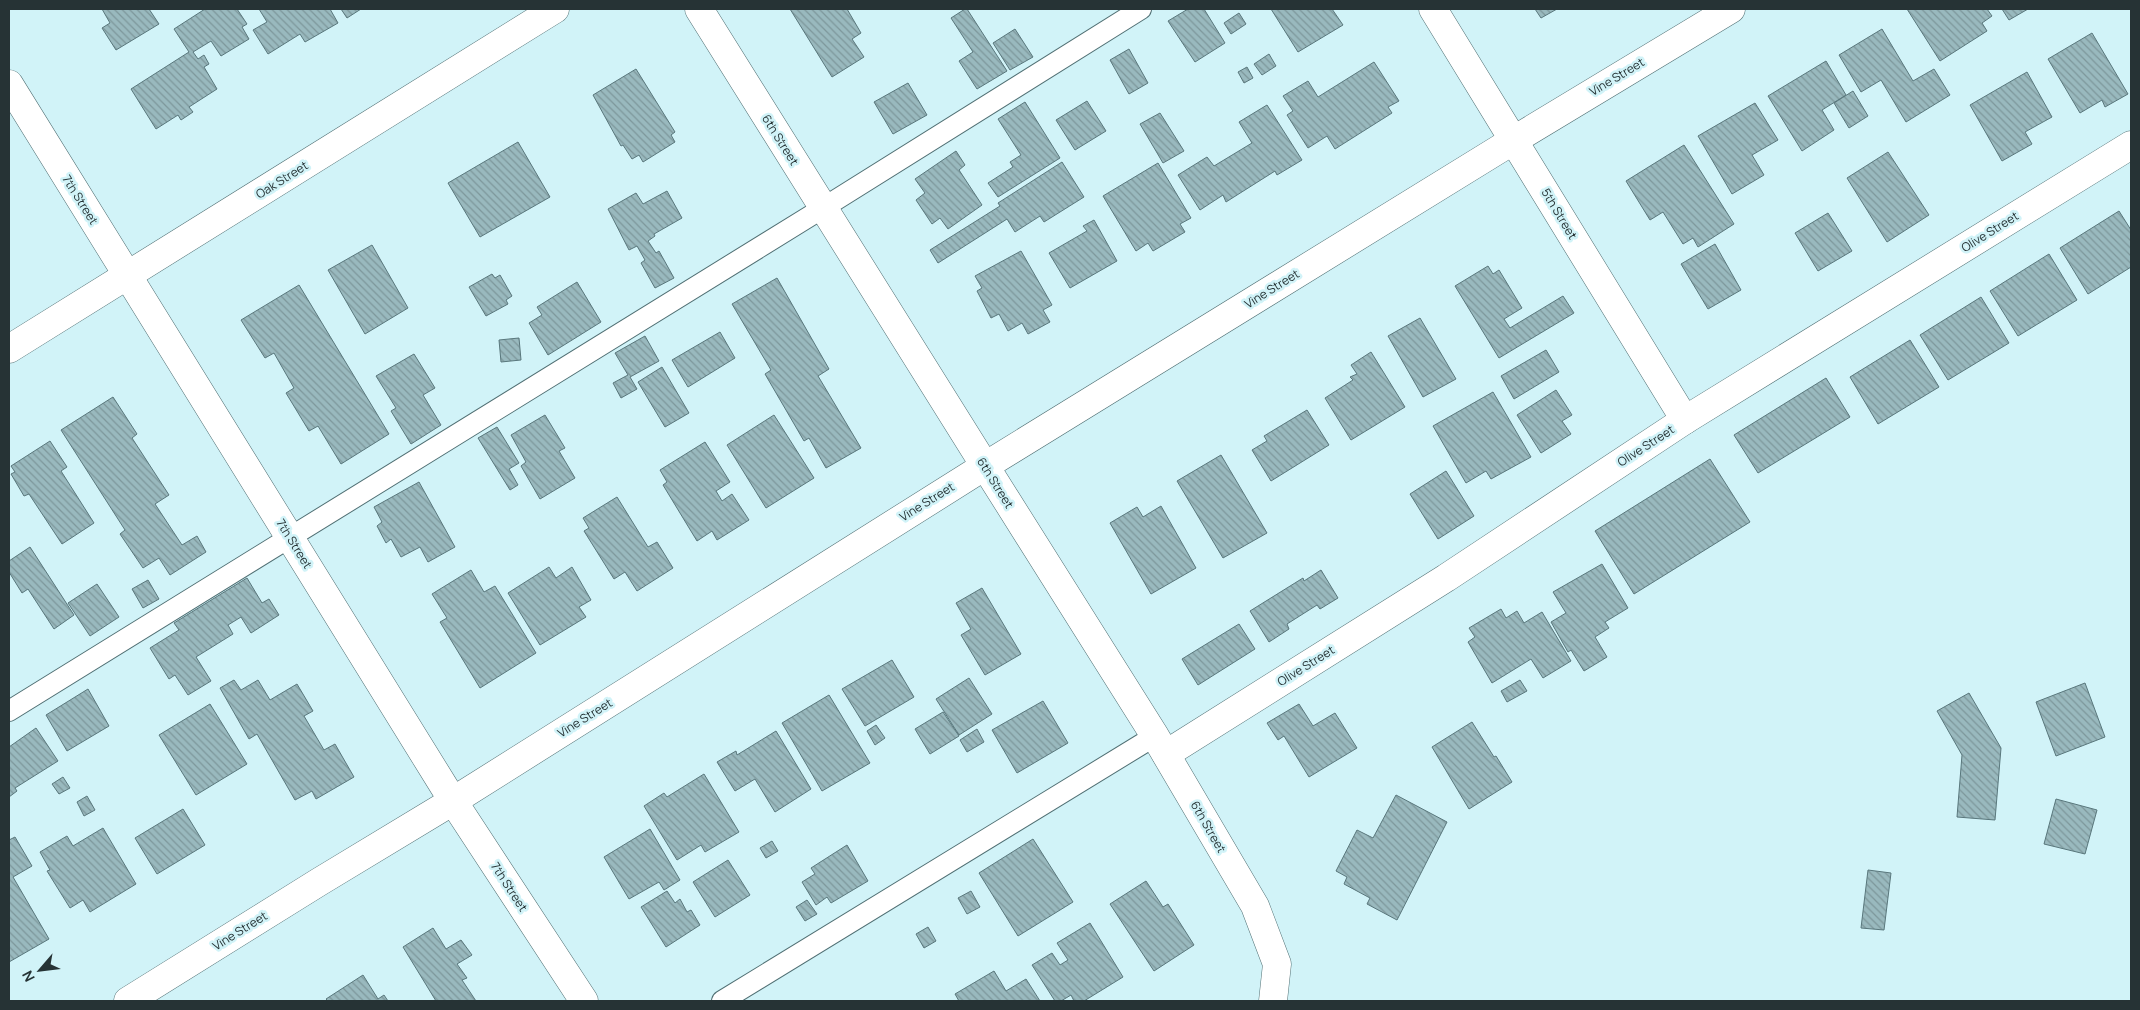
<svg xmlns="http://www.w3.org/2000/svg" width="2140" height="1010" font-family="Manrope,sans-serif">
  <defs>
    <pattern id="building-back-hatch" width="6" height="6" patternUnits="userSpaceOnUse" patternTransform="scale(1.25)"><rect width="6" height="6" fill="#99b9be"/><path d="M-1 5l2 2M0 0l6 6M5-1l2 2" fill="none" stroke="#7d979b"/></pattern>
  </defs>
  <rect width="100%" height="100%" fill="#d1f3f8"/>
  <g fill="url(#building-back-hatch)" stroke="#59777c">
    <path d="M102,9H149L159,24L116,50L102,28L110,23Z"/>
    <path d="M205,9H237L247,24L242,27L249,39L221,56L211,41L193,52L198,59L204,55L209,64L204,67L217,89L189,107L193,112L181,120L178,115L156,129L131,89L189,52L174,29Z"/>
    <path d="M259,9H330L338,23L305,42L300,34L268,54L253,30L267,22Z"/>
    <path d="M341,9H361L347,18Z"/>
    <path d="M790,9H847L861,33L852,39L864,57L832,77Z"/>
    <path d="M965,9H967L1007,71L977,89L959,61L973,52L951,18Z"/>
    <path d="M1188,9H1204L1225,43L1195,62L1168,21Z"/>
    <path d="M1271,9H1332L1343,25L1298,52Z"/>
    <path d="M1535,9H1557L1541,18Z"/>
    <path d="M1907,9H1987L1992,16L1982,23L1987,31L1940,61Z"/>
    <path d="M2002,9H2028L2009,20Z"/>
    <path d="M1239,13L1246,24L1231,34L1224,23Z"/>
    <path d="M1015,29L1033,57L1010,70L993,43Z"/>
    <path d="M1882,29L1913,81L1934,69L1950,95L1906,122L1881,80L1861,92L1839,55Z"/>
    <path d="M2092,33L2128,94L2105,107L2102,100L2080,113L2048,59Z"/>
    <path d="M1129,49L1148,83L1129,94L1110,60Z"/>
    <path d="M1269,54L1276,66L1262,75L1254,64Z"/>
    <path d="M1826,61L1846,95L1822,110L1834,130L1802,151L1768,96Z"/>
    <path d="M1374,62L1399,101L1388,107L1392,113L1335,149L1327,136L1308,148L1287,115L1293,111L1283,96L1308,81L1318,97Z"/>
    <path d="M1247,67L1253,78L1244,83L1238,72Z"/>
    <path d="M636,69L675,132L671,135L675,142L643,162L639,155L632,159L623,145L621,146L593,95Z"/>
    <path d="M2027,72L2052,117L2025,132L2032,144L2002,161L1970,105Z"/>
    <path d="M908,83L927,115L893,134L874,102Z"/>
    <path d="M1853,91L1868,116L1849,128L1834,103Z"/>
    <path d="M1087,101L1106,131L1075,150L1056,120Z"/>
    <path d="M1025,102L1060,158L998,197L988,183L1013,167L1010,162L1021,155L998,119Z"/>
    <path d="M1755,103L1778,140L1752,155L1764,175L1732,194L1698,136Z"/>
    <path d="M1267,105L1302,160L1277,175L1275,171L1226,202L1223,195L1200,210L1178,175L1207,157L1214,166L1252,143L1239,122Z"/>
    <path d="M1160,113L1184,151L1163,163L1140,124Z"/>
    <path d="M518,142L550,197L480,237L448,183Z"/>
    <path d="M1684,145L1734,224L1698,247L1693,238L1683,244L1663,212L1650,220L1626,181Z"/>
    <path d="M956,151L965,165L959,170L982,205L948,229L940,218L932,224L916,200L925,193L915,179Z"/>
    <path d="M1888,152L1929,215L1887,242L1847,178Z"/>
    <path d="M1062,162L1084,197L1044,222L1040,216L1015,232L1007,219L938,263L930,250L1000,206L998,203Z"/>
    <path d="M1158,163L1191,218L1180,224L1185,232L1153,251L1148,243L1136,251L1103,196Z"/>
    <path d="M667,191L682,218L654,234L655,236L648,241L656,253L659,251L674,278L655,288L641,263L645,260L637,246L629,250L608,209L636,193L643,204Z"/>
    <path d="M2119,211L2131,230V267L2088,294L2060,248Z"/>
    <path d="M1828,213L1852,251L1818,271L1795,233Z"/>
    <path d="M1094,220L1117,261L1070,288L1049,253L1087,231L1083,226Z"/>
    <path d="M1715,244L1741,290L1708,309L1681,264Z"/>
    <path d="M372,245L408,308L365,334L328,270Z"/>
    <path d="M1021,251L1052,305L1043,310L1050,322L1028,334L1022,323L1008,331L999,314L991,318L977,291L982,288L975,276Z"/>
    <path d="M2049,254L2077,300L2018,336L1990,291Z"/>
    <path d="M1488,266L1493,274L1499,270L1522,308L1504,319L1510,328L1563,296L1574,313L1499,358L1455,286Z"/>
    <path d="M492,274L495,278L500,275L512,296L506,300L508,304L486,316L469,287Z"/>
    <path d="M777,278L829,369L818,376L861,448L826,468L809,438L804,441L765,374L771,370L732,304Z"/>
    <path d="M577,282L601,322L548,355L529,323L542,315L537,307Z"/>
    <path d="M299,285L389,434L341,464L318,426L309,431L286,393L294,388L274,353L265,358L241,320Z"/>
    <path d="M1981,297L2009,343L1948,380L1920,335Z"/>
    <path d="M1420,318L1456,379L1423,397L1388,336Z"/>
    <path d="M720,332L735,358L688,387L672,360Z"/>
    <path d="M645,336L659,361L630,377L637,389L621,398L613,383L628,375L615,353Z"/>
    <path d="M519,338L521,360L501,362L499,340Z"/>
    <path d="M1910,340L1939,387L1878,424L1850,377Z"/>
    <path d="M1546,350L1559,372L1514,399L1501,376Z"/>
    <path d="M1371,352L1405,407L1351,440L1325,398L1353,380L1350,377L1357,374L1351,365Z"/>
    <path d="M414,354L435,388L423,395L441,425L411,444L391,411L396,408L376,376Z"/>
    <path d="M662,367L689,413L665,427L638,382Z"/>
    <path d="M1826,378L1850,417L1758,473L1734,435Z"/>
    <path d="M1556,390L1572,415L1562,421L1571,434L1541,453L1517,415Z"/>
    <path d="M1493,392L1531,457L1491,479L1486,471L1466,483L1433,426Z"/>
    <path d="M113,397L137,434L132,438L169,495L155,504L182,545L197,536L206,552L170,575L159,558L143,568L120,534L125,530L61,430Z"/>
    <path d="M1307,410L1329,445L1271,481L1252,450L1267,441L1264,436Z"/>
    <path d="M545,415L565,448L559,451L575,478L540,499L521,466L526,462L511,435Z"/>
    <path d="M774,415L814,478L766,508L727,445Z"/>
    <path d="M497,427L519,463L509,469L518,485L510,490L478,438Z"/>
    <path d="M50,441L67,467L61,471L94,523L62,544L29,494L24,496L11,474L15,472L11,466Z"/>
    <path d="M705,442L730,482L716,491L722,501L732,494L749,520L717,540L712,531L697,541L663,485L667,482L660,470Z"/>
    <path d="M1221,455L1267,533L1223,558L1177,481Z"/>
    <path d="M1710,459L1750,522L1634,594L1595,531Z"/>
    <path d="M1446,471L1474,516L1438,539L1410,494Z"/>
    <path d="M419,482L455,547L428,562L420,547L401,557L391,539L386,543L377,526L382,522L374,507Z"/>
    <path d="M617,497L648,547L657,542L673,568L637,591L625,572L614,579L584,531L589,528L583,518Z"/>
    <path d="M1161,506L1196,568L1151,594L1110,523L1137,507L1143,517Z"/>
    <path d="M30,547L74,615L54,629L28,589L22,593L9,572V561Z"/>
    <path d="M1602,564L1628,608L1605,622L1609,628L1595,637L1607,657L1584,671L1571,650L1568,652L1551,622L1566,613L1553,592Z"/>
    <path d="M549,567L556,578L572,567L591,600L579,607L586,617L540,645L508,593Z"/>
    <path d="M471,570L484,592L495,586L536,653L480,688L440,622L447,618L432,594Z"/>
    <path d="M1321,570L1338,598L1320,609L1317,605L1287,624L1289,629L1269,642L1250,611L1303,578L1304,581Z"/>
    <path d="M247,578L262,603L269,599L279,615L251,633L241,617L228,625L233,634L196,657L211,681L188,695L175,675L169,679L150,648L179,630L174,623Z"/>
    <path d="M148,580L159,599L143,608L132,589Z"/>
    <path d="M97,584L119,617L90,636L68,603Z"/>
    <path d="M982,588L1021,654L985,675L961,635L971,629L956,603Z"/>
    <path d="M1501,609L1506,618L1517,611L1524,623L1542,612L1571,661L1543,678L1531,659L1492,683L1468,642L1475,637L1469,628Z"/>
    <path d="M1239,624L1255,649L1198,685L1182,659Z"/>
    <path d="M892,660L914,697L865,726L842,689Z"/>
    <path d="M969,678L992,714L959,735L936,699Z"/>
    <path d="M234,680L241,690L258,680L270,700L297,684L313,711L304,716L324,750L335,744L354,777L316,799L312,791L295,800L257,734L249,739L220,688Z"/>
    <path d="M1520,680L1527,691L1507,702L1501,691Z"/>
    <path d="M2085,683L2105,737L2056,756L2036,702Z"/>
    <path d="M88,689L109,726L67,751L46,715Z"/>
    <path d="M1969,693L2001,748L1995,820L1957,817L1962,755L1937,711Z"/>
    <path d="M829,695L870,763L822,791L782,723Z"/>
    <path d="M1043,701L1068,743L1017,773L992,730Z"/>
    <path d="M210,704L247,764L196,795L159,735Z"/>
    <path d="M1299,704L1313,726L1335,713L1357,748L1309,777L1284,736L1278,740L1267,723Z"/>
    <path d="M943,712L959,736L930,754L915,729Z"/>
    <path d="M1472,722L1494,757L1496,756L1512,782L1469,809L1432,747Z"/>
    <path d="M876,725L885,738L875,745L867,731Z"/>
    <path d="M36,728L58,761L15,788L17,791L9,797V747Z"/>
    <path d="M977,729L984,742L967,752L960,740Z"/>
    <path d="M776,731L811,789L775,812L755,779L735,791L717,762L736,751L737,755Z"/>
    <path d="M704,774L739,832L705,852L701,845L677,860L644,806L664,793L667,797Z"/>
    <path d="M63,777L70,788L59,794L52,784Z"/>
    <path d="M1396,795L1447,822L1397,920L1367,904L1370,898L1344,884L1347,877L1336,871L1357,830L1373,838Z"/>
    <path d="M87,796L95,810L84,816L77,802Z"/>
    <path d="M2056,799L2097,810L2085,854L2044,844Z"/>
    <path d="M183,809L205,845L157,874L135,838Z"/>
    <path d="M103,828L136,884L90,912L83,900L70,908L47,871L50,870L40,852L67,836L73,846Z"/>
    <path d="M650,829L680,880L664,890L659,882L629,899L604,857Z"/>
    <path d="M15,837L32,866L13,877L49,939L9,962V840Z"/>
    <path d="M1033,839L1073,902L1018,936L979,873Z"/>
    <path d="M772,841L778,851L766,858L760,848Z"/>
    <path d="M847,845L868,881L831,903L827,897L816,905L802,882L815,874L811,868Z"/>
    <path d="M728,860L750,895L715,917L693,882Z"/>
    <path d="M1868,870L1891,873L1884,930L1861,928Z"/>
    <path d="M1146,881L1163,907L1168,904L1194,945L1154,971L1110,904Z"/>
    <path d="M667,891L675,903L680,899L687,912L691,910L700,925L666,947L641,907Z"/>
    <path d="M971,891L980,907L967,914L958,898Z"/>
    <path d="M807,900L817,914L805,921L796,907Z"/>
    <path d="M1090,923L1123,977L1084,1001H1074L1071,995L1061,1001H1055L1032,965L1052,953L1060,965L1068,960L1057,943Z"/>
    <path d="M928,927L936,941L924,948L916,934Z"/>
    <path d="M433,928L446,949L461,940L472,955L457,964L467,978L462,980L476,1001H436L403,947Z"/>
    <path d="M994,971L1006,991L1026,979L1040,1001H959L955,994Z"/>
    <path d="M363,975L378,999L384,995L388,1001H328L326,999Z"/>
  </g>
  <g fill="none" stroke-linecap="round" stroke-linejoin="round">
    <g stroke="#517074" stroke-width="22">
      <g id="lane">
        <path d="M9,711L823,208L1141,9"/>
        <path d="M722,1001L1155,736"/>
      </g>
    </g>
    <g stroke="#517074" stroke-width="29">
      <g id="street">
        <path d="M1433,9L1685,420"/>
        <path d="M9,84L453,801L584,1001"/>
        <path d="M9,349L555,9"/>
        <path d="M985,466L1155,736L1255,906L1277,964L1273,1001"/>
        <path d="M1166,754L1446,578L1685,420L2131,145"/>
      </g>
    </g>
    <g stroke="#517074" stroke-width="29">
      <g id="secondary">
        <path d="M699,9L985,466"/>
        <path d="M128,1001L319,882L453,801L985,466L1514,140L1731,9"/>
      </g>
    </g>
    <use href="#lane" stroke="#fff" stroke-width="20"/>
    <use href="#street" stroke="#fff" stroke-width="28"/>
    <use href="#secondary" stroke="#fff" stroke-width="28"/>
  </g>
  <g text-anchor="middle" stroke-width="5" stroke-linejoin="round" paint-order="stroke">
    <g font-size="12" fill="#263335" stroke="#d1f3f8">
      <text transform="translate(1617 77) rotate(-31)" y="4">Vine Street</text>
      <text transform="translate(780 140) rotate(58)" y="4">6th Street</text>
      <text transform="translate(282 180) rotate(-32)" y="4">Oak Street</text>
      <text transform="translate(80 200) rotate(58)" y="4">7th Street</text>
      <text transform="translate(1559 214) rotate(59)" y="4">5th Street</text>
      <text transform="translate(1990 232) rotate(-32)" y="4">Olive Street</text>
      <text transform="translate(1272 289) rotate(-32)" y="4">Vine Street</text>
      <text transform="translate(1646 446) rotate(-33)" y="4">Olive Street</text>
      <text transform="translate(995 483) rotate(58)" y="4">6th Street</text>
      <text transform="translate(927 502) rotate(-32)" y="4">Vine Street</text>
      <text transform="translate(294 544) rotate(58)" y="4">7th Street</text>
      <text transform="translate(1306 666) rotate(-32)" y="4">Olive Street</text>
      <text transform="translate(585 718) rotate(-32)" y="4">Vine Street</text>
      <text transform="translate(1208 827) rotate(60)" y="4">6th Street</text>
      <text transform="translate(509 887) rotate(57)" y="4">7th Street</text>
      <text transform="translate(240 931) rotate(-32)" y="4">Vine Street</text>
    </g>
  </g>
  <rect width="2140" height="1010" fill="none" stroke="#263335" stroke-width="20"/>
  <g transform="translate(40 970) rotate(242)" stroke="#d1f3f8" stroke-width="4" paint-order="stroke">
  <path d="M0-4L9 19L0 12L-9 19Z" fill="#263335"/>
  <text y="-8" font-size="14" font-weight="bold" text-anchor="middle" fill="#263335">N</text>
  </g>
</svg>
